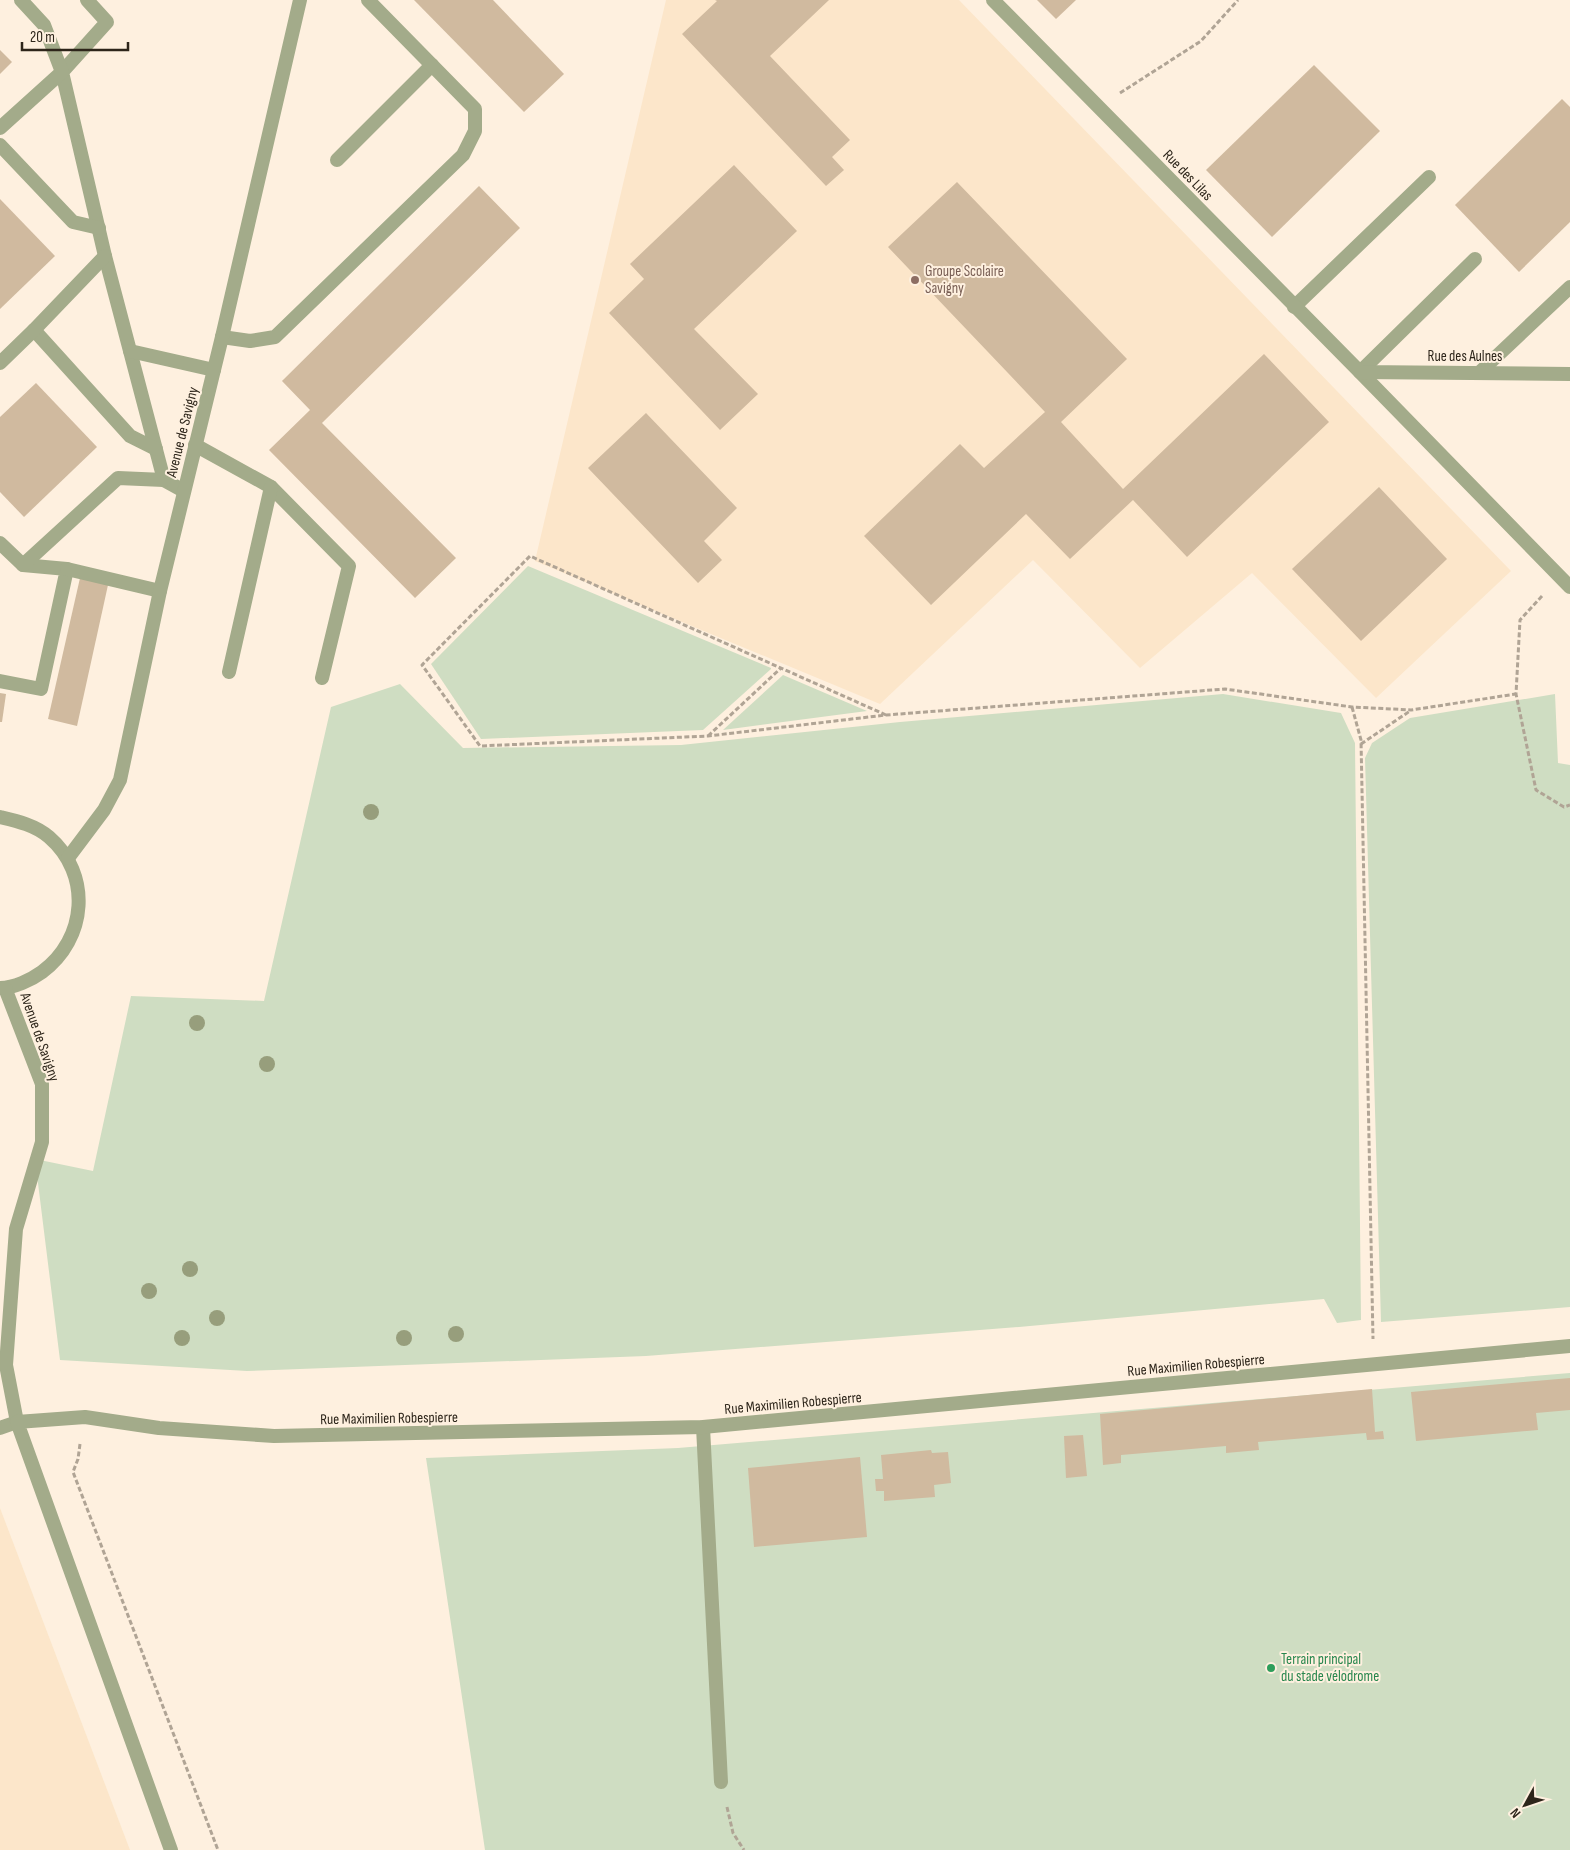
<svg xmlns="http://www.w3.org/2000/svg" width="1570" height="1850" font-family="'Sofia Sans Condensed',sans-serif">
  <rect width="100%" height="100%" fill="#fef0df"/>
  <g fill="#fce6ca">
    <path d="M666,0H959L1511,571L1376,698L1252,573L1140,668L1033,560L880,704L535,561Z"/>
    <path d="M0,1508L130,1850H0Z"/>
  </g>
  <g fill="#cfddc2">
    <path d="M528,566L771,668V669L703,730L481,739L431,664Z"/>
    <path d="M783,675L867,711L723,730Z"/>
    <path d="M400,684L463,748L681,745L900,722L1223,694L1341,713L1355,743L1361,1320L1337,1323L1324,1299L1019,1327L646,1356L247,1371L60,1360L35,1159L93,1171L131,996L264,1001L331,707Z"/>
    <path d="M1555,694L1558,763L1570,765V1307L1381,1322L1365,758L1372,743L1410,718Z"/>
    <path d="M1570,1373V1850H485L426,1458L678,1448Z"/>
  </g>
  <g fill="#d0ba9f">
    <path d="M414,0H493L564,74L524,112Z"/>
    <path d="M715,0H829L770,56L850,140L832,157L844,170L826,186L682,34L717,1Z"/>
    <path d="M1037,0H1076L1056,19Z"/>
    <path d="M0,50L12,62L0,74Z"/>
    <path d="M1314,65L1380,131L1272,237L1206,170Z"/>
    <path d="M1562,99L1570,107V222L1519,272L1455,205Z"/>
    <path d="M734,165L797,231L694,329L758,394L720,430L609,313L644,279L630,264Z"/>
    <path d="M957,182L1127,359L1061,422L1123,489L1264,354L1329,422L1187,557L1133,500L1070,559L1026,514L931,605L864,536L960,444L984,468L1045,412L888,247Z"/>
    <path d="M479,186L520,228L322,423L456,558L415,598L269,450L310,410L282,381Z"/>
    <path d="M0,199L55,256L0,309Z"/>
    <path d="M36,383L97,447L24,517L0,492V417Z"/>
    <path d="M646,413L737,508L704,541L722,560L698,583L588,468Z"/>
    <path d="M1379,487L1447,559L1361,641L1292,569Z"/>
    <path d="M80,578L108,585L77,726L48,719Z"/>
    <path d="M0,693L6,694L2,722H0Z"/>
    <path d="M1570,1378V1410L1536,1413L1538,1430L1416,1441L1411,1392Z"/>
    <path d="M1372,1389L1375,1432L1383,1431L1384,1439L1367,1440L1366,1433L1258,1442L1259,1450L1226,1453V1446L1121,1455V1463L1103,1465L1100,1414Z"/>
    <path d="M1083,1435L1087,1476L1066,1478L1064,1436Z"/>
    <path d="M931,1450L932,1453L948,1452L951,1483L934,1485L935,1497L884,1501V1491H876L875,1479H883L881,1455Z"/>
    <path d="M860,1457L867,1537L754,1547L748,1468Z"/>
  </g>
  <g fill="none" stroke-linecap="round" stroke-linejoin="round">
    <g stroke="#b0a495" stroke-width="3" stroke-dasharray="5 2.5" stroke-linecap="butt">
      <path d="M1120,93L1201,41L1238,0"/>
      <path d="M1542,596L1520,620L1516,694L1536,790L1564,807L1570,805"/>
      <path d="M1352,707L1361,740L1373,1339"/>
      <path d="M886,715L530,556L422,665L480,746L708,736L886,715L1225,689L1352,707L1411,710L1516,694"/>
      <path d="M708,736L781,668"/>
      <path d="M1361,744L1410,711"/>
      <path d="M80,1444L78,1459L73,1472L218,1850"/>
      <path d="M727,1807L733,1833L744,1850"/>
    </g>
    <g stroke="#a3ab8a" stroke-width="14">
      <path d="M87,0L107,22L62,72L105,256L164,480L184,491"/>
      <path d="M0,128L62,72L44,25L21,0"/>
      <path d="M0,145L73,222L99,228"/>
      <path d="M337,160L432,65"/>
      <path d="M1475,259L1360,372L1570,587"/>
      <path d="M1294,307L1429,177"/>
      <path d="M34,330L130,436L156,449"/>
      <path d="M222,337L250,341L275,337L463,155L475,131V109L368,0"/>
      <path d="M130,351L214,370"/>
      <path d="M0,363L34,330L105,256"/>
      <path d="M1480,372L1570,287"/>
      <path d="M195,445L271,487L349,566L322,678"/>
      <path d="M0,543L23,565L67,569L41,689L0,681"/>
      <path d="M23,565L118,478L164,480"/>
      <path d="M67,569L160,591"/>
      <path d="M229,672L271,487"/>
      <path d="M703,1427L721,1782"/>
      <path d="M0,1428L17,1422"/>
    </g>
    <g stroke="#a3ab8a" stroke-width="14">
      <path d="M993,0L1360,372L1570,374"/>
      <path d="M0,817C17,821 35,825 49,837C92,874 87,939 42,972C31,980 14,988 0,988"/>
      <path d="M68,858L104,810L120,780L160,591L222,337L300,0"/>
      <path d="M5,988L42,1084V1142L16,1229L6,1365L17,1422"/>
    </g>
    <path stroke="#a3ab8a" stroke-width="14" d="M171,1850L17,1422L85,1417L159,1428L274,1436L703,1427L1570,1346"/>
  </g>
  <g fill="#979e7c">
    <circle cx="371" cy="812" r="8"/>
    <circle cx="197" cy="1023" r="8"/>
    <circle cx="267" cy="1064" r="8"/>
    <circle cx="190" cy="1269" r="8"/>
    <circle cx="149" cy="1291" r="8"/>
    <circle cx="217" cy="1318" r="8"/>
    <circle cx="456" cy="1334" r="8"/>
    <circle cx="182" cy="1338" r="8"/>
    <circle cx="404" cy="1338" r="8"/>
  </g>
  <circle fill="#8d6e63" stroke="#fef0df" stroke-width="2" cx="915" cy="280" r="5"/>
  <circle fill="#2e9e5b" stroke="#fef0df" stroke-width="2" cx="1271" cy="1668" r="5"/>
  <g text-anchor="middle" stroke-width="4" stroke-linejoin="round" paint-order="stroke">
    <g font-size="15" fill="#2d251a" stroke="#fef0df">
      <text transform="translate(1188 175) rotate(46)" y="5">Rue des Lilas</text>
      <text x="1465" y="361">Rue des Aulnes</text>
      <text transform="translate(182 432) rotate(-76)" y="5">Avenue de Savigny</text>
      <text transform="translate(40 1037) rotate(71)" y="5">Avenue de Savigny</text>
      <text transform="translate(1196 1365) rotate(-5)" y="5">Rue Maximilien Robespierre</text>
      <text transform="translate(793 1403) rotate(-5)" y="5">Rue Maximilien Robespierre</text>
      <text transform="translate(389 1418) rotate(-1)" y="5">Rue Maximilien Robespierre</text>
    </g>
    <g font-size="15" fill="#785e54" stroke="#fef0df" text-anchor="start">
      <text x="925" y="276">Groupe Scolaire<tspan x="925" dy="17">Savigny</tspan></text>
    </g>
    <g font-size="15" fill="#27864d" stroke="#fef0df" text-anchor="start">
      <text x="1281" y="1664">Terrain principal<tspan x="1281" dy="17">du stade vélodrome</tspan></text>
    </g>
  </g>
  <g transform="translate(1525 1805) rotate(230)" stroke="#fef0df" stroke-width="4" paint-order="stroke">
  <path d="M0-4L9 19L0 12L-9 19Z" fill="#2d251a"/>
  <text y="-8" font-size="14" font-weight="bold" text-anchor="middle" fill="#2d251a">N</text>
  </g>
  <path d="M22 42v8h106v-8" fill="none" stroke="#2d251a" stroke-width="2.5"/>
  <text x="30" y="42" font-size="15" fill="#2d251a" stroke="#fef0df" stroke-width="4" paint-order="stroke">20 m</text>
</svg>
